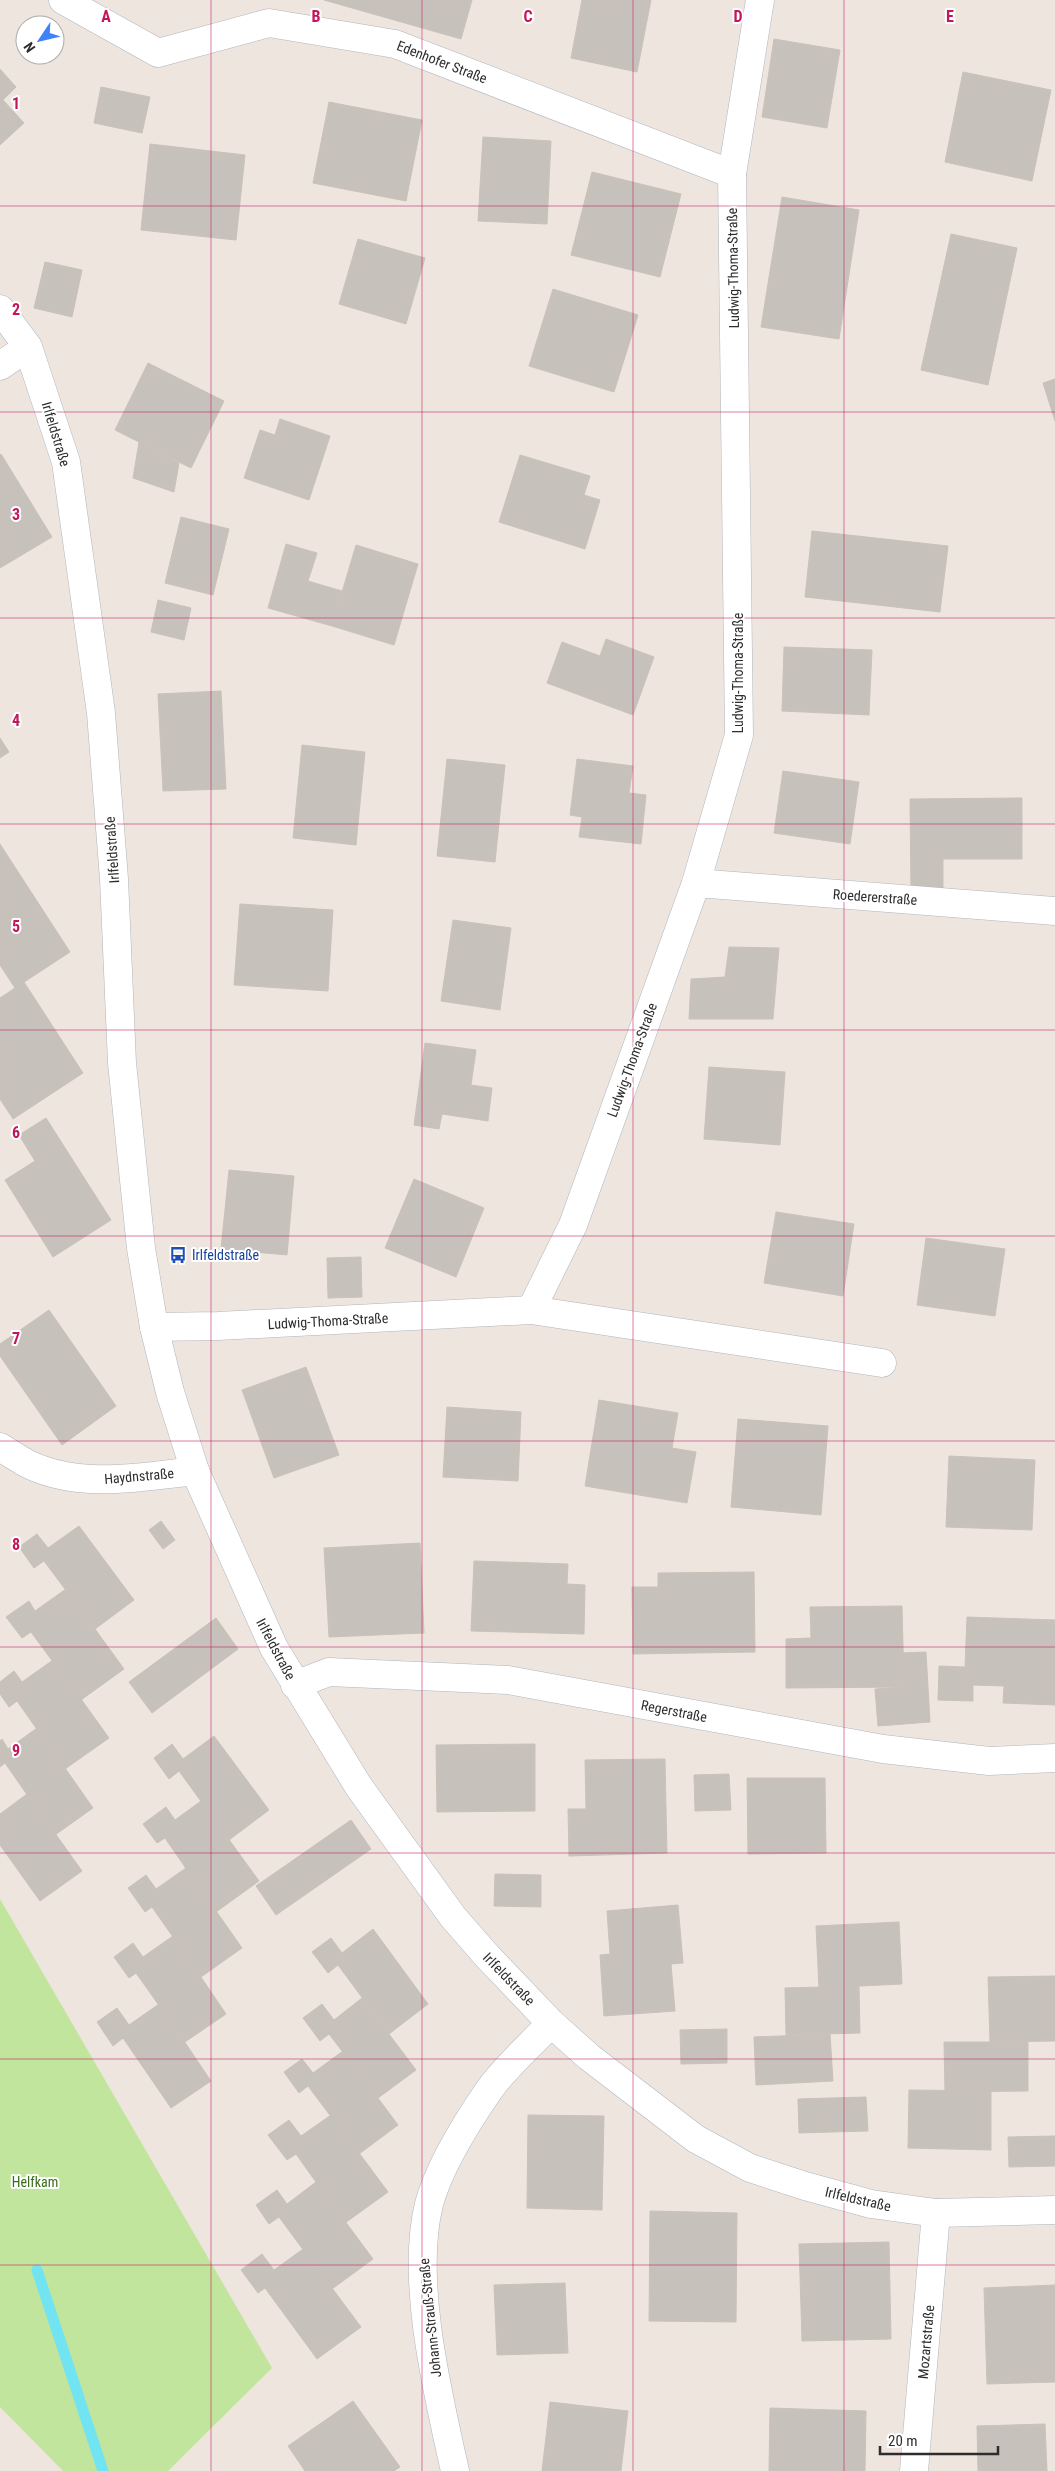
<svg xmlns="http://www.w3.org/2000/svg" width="1055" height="2471" font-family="'Roboto Condensed',sans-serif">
  <rect width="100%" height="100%" fill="#eee5df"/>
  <path fill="#c1e59c" d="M0,1899L272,2368L168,2471H63L0,2407Z"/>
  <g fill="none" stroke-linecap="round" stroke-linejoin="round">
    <path stroke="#72e4f1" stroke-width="11" d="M37,2270L103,2471"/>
  </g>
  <g fill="#c7c1bb" stroke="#cac1b9">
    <path d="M324,0H472L461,39Z"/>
    <path d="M582,0H651L637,72L571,58Z"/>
    <path d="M774,39L840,50L827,128L762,117Z"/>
    <path d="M0,69L16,87L3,100L24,123L0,145Z"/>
    <path d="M963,72L1051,90L1032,181L945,162Z"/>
    <path d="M101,87L150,97L142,133L94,123Z"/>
    <path d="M329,102L422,120L406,201L313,183Z"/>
    <path d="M483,137L551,141L547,224L478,221Z"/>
    <path d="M150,144L245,155L236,240L141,230Z"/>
    <path d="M592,172L681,194L660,277L571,255Z"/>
    <path d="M782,197L859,210L839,339L761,327Z"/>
    <path d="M951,234L1017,248L988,385L921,370Z"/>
    <path d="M358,239L425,258L406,324L339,304Z"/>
    <path d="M45,262L82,270L72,317L34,308Z"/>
    <path d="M553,289L638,315L614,392L529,366Z"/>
    <path d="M148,363L224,401L191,468L115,430Z"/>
    <path d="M1055,379V421L1043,383Z"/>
    <path d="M280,419L330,436L309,500L244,478L260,430L275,435Z"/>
    <path d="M139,442L179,463L174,492L133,478Z"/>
    <path d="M1,454L52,537L0,568V455Z"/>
    <path d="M520,455L590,476L584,495L600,500L585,549L499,522Z"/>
    <path d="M181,517L229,529L213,595L165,583Z"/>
    <path d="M812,531L948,546L940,612L805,597Z"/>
    <path d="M286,544L317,553L308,581L342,591L332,626L268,608Z"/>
    <path d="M356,545L418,564L394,645L332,626Z"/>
    <path d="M158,600L191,608L184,640L151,632Z"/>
    <path d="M606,639L654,657L633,715L547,683L562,642L600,656Z"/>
    <path d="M784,647L872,650L869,715L782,711Z"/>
    <path d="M221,691L226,789L163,791L158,694Z"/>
    <path d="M0,738L9,752L0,758Z"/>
    <path d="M302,745L365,752L356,845L293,838Z"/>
    <path d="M447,759L505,765L495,862L437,856Z"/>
    <path d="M577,759L633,766L629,793L646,795L641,844L579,837L582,817L570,815Z"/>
    <path d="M783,771L859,782L850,844L774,833Z"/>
    <path d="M1022,798V859H943V893H911L910,799Z"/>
    <path d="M0,844L70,952L15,988L0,965Z"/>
    <path d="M240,904L333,910L328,991L234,985Z"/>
    <path d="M453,920L511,928L500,1010L441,1001Z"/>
    <path d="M729,947L779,948L773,1019H689L691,979L725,977Z"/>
    <path d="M24,982L83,1073L13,1119L0,1099V998Z"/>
    <path d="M425,1043L476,1050L471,1085L492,1088L488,1121L442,1114L439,1129L414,1125Z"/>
    <path d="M709,1067L785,1072L780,1145L704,1139Z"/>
    <path d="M46,1118L111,1220L53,1257L5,1180L35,1161L19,1135Z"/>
    <path d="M229,1170L294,1176L287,1255L221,1249Z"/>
    <path d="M414,1179L484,1208L456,1277L385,1248Z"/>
    <path d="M776,1212L854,1224L843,1296L764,1283Z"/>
    <path d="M926,1238L1005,1249L995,1316L917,1305Z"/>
    <path d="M361,1257L362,1297L328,1298L327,1258Z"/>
    <path d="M49,1310L116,1406L62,1445L0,1356V1344Z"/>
    <path d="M306,1367L339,1455L274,1478L242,1390Z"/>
    <path d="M599,1400L678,1413L672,1448L696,1452L687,1503L585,1486Z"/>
    <path d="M447,1407L521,1412L518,1481L443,1477Z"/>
    <path d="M738,1419L828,1426L821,1515L731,1507Z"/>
    <path d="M949,1456L1035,1460L1032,1530L946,1527Z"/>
    <path d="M161,1521L175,1540L163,1549L149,1530Z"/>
    <path d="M79,1526L134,1600L95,1629L44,1561L34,1568L19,1547L37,1534L48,1548Z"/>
    <path d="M420,1543L424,1633L329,1637L324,1548Z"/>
    <path d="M474,1561L568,1564L567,1584L585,1585L584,1634L471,1631Z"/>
    <path d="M754,1572L755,1652L633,1654L632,1587H658V1573Z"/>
    <path d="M66,1589L124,1669L81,1700L31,1632L22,1638L6,1617L29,1601L35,1611Z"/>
    <path d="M902,1606L904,1687L786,1688V1639L811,1638L810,1607Z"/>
    <path d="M967,1617L1055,1620V1705L1003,1703L1004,1686L973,1685V1701L938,1700L939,1666L965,1667Z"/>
    <path d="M216,1618L238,1649L152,1713L129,1682Z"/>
    <path d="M926,1652L930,1722L878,1726L875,1689L904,1687L901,1653Z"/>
    <path d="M53,1660L109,1738L65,1769L17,1701L9,1707L0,1694V1682L14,1671L22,1682Z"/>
    <path d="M37,1728L93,1808L55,1835L5,1763L0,1767V1741L2,1739L8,1749Z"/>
    <path d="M214,1736L269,1810L229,1840L179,1771L169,1779L154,1758L172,1744L183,1759Z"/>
    <path d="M535,1744V1811L437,1812L436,1745Z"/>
    <path d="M665,1759L667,1853L569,1856L568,1809H586L585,1760Z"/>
    <path d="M729,1774L731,1810L695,1811L694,1775Z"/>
    <path d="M747,1778H825L826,1853L748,1854Z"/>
    <path d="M27,1794L82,1871L40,1901L0,1845V1814Z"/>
    <path d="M201,1801L259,1881L216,1912L165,1838L157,1843L143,1824L166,1807L175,1820Z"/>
    <path d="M351,1820L371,1849L276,1915L256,1886Z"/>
    <path d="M186,1868L242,1948L201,1977L152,1907L145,1912L128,1888L146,1875L156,1889Z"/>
    <path d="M495,1874L541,1875V1907L494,1906Z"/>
    <path d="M678,1905L683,1963L671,1964L675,2011L604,2016L600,1955L610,1954L607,1911Z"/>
    <path d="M899,1922L902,1984L819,1988L816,1926Z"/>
    <path d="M373,1929L428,2004L389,2034L338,1965L328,1973L312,1952L331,1938L342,1953Z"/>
    <path d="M173,1936L226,2014L185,2042L136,1973L129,1978L114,1957L133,1943L143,1957Z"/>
    <path d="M1055,1976V2041L990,2042L988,1977Z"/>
    <path d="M859,1986L860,2033L786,2035L785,1988Z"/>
    <path d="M362,1998L416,2070L378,2098L329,2034L320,2041L303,2018L322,2004L334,2020Z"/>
    <path d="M159,2004L211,2081L171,2108L123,2038L113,2046L97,2022L117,2008L129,2025Z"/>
    <path d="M727,2029V2063L681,2064L680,2030Z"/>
    <path d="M830,2034L833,2081L756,2085L754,2037Z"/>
    <path d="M944,2042H1028V2091L945,2092Z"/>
    <path d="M343,2051L398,2125L359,2154L308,2086L299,2093L284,2072L302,2059L313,2073Z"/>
    <path d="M909,2090L991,2091V2150L908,2148Z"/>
    <path d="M866,2097L868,2131L831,2132L830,2098Z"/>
    <path d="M830,2098L831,2132L799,2133L798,2099Z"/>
    <path d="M331,2115L388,2192L345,2223L296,2154L287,2160L268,2135L289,2120L301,2136Z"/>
    <path d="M528,2115L604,2116L602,2210L527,2208Z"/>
    <path d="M1055,2136V2166L1009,2167L1008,2137Z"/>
    <path d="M316,2182L373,2259L332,2289L279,2217L269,2224L256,2205L277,2190L287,2204Z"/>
    <path d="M650,2211L737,2213L736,2322L649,2321Z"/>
    <path d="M889,2242L891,2339L802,2341L799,2244Z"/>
    <path d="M303,2249L361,2327L317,2359L265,2288L258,2293L241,2270L262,2254L274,2270Z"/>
    <path d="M565,2283L568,2353L497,2355L494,2285Z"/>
    <path d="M1055,2285V2382L987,2384L984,2288Z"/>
    <path d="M353,2401L400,2467L394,2471H305L288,2446Z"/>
    <path d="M550,2402L628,2411L621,2471H542Z"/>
    <path d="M770,2408L866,2411L865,2471H769Z"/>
    <path d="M1045,2424L1047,2471H978L977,2426Z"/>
  </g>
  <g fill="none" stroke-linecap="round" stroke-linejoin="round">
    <g stroke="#b0b5bd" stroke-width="29">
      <g id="street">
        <path d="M63,0L158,53L269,23L395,44L732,174"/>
        <path d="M0,309L28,347L66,462L101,713L114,879L122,1063L141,1248L154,1327L170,1392L195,1471L274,1648L359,1787L453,1917L487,1956L551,2023L589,2057L696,2139L750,2168L805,2186L871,2204L936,2213L1055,2210"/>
        <path d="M0,366L28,347"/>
        <path d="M696,883L1055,911"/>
        <path d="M531,1310L573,1225L696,883L739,735L732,174L760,0"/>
        <path d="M154,1327L218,1326L531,1310L882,1363"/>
        <path d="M0,1447C10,1453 20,1460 30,1465C82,1489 141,1477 195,1471"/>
        <path d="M295,1685L329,1672L508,1680L883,1749L989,1761L1055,1758"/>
        <path d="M455,2471C438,2394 410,2281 429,2204C439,2167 467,2122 489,2090C506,2066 531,2045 551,2023"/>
        <path d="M914,2471L936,2213"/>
      </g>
    </g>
    <use href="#street" stroke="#fff" stroke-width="28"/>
  </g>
  <path fill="none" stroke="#c2185b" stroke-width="1" stroke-opacity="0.55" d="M211,0V2471M422,0V2471M633,0V2471M844,0V2471M0,206H1055M0,412H1055M0,618H1055M0,824H1055M0,1030H1055M0,1236H1055M0,1441H1055M0,1647H1055M0,1853H1055M0,2059H1055M0,2265H1055"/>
  <defs>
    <g id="bus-bare" transform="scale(1.35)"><path d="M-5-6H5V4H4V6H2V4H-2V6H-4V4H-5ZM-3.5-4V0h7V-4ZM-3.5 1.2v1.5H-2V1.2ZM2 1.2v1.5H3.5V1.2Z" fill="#1a4fb4" stroke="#fff" stroke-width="2.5" paint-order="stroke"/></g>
  </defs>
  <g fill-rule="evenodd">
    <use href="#bus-bare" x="178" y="1255"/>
  </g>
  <g text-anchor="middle" stroke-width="4" stroke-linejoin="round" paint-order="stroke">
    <g font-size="14" fill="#2d2d2d" stroke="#fff">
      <text transform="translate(442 62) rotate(21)" y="5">Edenhofer Straße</text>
      <text transform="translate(733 268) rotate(-91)" y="5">Ludwig-Thoma-Straße</text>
      <text transform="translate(56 434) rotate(73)" y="5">Irlfeldstraße</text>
      <text transform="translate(738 673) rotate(-90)" y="5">Ludwig-Thoma-Straße</text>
      <text transform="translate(112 850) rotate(-94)" y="5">Irlfeldstraße</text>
      <text transform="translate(875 897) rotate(4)" y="5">Roedererstraße</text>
      <text transform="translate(632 1060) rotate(-70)" y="5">Ludwig-Thoma-Straße</text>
      <text transform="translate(328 1321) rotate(-3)" y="5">Ludwig-Thoma-Straße</text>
      <text transform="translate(139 1476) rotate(-5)" y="5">Haydnstraße</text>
      <text transform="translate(276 1649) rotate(62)" y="5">Irlfeldstraße</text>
      <text transform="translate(674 1711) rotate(11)" y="5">Regerstraße</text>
      <text transform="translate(509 1979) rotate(46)" y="5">Irlfeldstraße</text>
      <text transform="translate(858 2199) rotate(13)" y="5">Irlfeldstraße</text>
      <text transform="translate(430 2318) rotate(-96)" y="5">Johann-Strauß-Straße</text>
      <text transform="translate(926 2342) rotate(-85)" y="5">Mozartstraße</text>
    </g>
    <g font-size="14" fill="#164399" stroke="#fff" text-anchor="start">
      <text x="192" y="1260">Irlfeldstraße</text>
    </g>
    <g font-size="14" fill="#396d1a" stroke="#fff">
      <text x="35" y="2187">Helfkam</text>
    </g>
  </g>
  <g font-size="16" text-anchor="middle" font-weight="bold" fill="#c2185b" stroke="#fff" stroke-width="4" stroke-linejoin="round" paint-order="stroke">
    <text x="106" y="22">A</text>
    <text x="316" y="22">B</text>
    <text x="528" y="22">C</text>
    <text x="738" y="22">D</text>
    <text x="950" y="22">E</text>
    <text x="16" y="109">1</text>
    <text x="16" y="315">2</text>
    <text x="16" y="520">3</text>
    <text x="16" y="726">4</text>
    <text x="16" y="932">5</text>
    <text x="16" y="1138">6</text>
    <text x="16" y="1344">7</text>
    <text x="16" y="1550">8</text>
    <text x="16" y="1756">9</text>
  </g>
  <g transform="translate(40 40) rotate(235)"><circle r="24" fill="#ffffff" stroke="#ababab"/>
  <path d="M0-4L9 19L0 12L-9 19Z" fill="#3f82fc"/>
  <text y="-8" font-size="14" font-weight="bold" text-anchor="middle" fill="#2d2d2d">N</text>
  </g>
  <path d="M880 2446v8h118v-8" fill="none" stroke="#2d2d2d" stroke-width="2.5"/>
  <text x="888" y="2446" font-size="15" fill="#2d2d2d" stroke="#ffffff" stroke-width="4" paint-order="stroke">20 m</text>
</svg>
